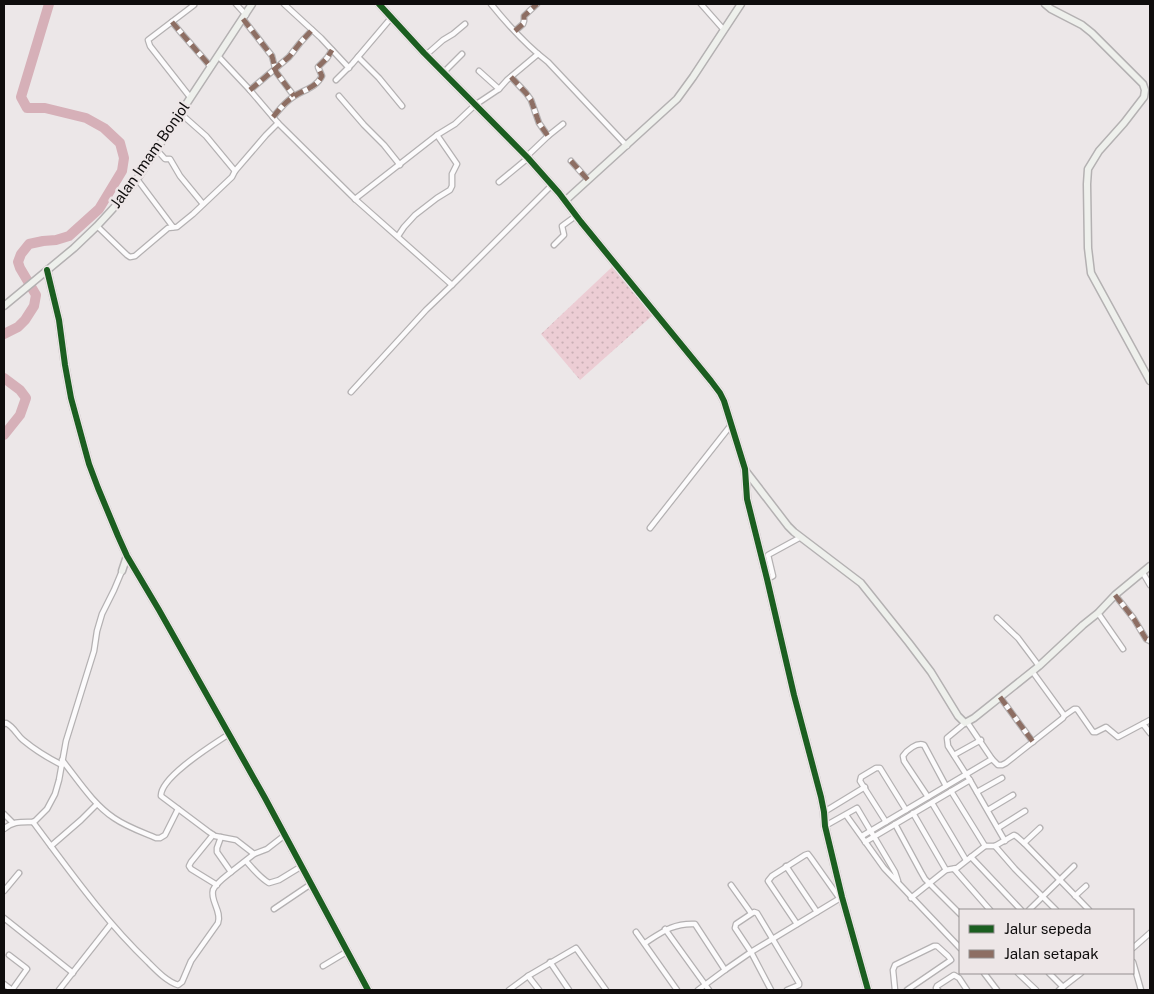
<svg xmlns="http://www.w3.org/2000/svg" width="1154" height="994" font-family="'Public Sans',sans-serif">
  <defs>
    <pattern id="green-dots" width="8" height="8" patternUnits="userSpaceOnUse" patternTransform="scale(1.25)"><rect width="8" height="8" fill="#eccdd4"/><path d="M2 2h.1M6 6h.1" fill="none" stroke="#c9afb5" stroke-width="1.8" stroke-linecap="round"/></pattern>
  </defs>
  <rect width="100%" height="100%" fill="#ece7e8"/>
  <path fill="url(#green-dots)" d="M612,267L653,315L580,380L541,334Z"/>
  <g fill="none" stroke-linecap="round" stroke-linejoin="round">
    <g stroke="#d6b0b8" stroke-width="10">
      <path d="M4,334L18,327L25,320L34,306L36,295L20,268L18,262L21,254L29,244L43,241L56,240L69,236L99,209L122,171L124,158L120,143L104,128L86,118L45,108H27L21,97L49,4"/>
      <path d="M4,378L20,390L26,398L20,415L4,435"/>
    </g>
    <g stroke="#b4b1b2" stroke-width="7">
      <g id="street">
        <path d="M236,4L246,15"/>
        <path d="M284,4L321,38L349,68"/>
        <path d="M491,4C508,25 527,46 548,62L627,146"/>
        <path d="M701,4L724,30"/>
        <path d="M243,19L272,56L276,72L294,96"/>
        <path d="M172,22L183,35L211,67"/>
        <path d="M515,31L523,24L524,21V16L537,4"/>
        <path d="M426,55L443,40L453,34L465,24"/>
        <path d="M358,57L379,78L402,106"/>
        <path d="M479,71L499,89"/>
        <path d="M443,73L462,54"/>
        <path d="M511,77L526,93L531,100L539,123L548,136"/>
        <path d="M336,80L352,64L391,18"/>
        <path d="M250,90L289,57L300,43L312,30"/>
        <path d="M339,96L364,125L384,145L400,165"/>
        <path d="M190,97L150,46L148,40L194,5"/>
        <path d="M180,113L206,136L235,171"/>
        <path d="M273,117C279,110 285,102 293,97C303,90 316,88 322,76L318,67L327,58L332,50"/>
        <path d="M278,123L355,199L452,285L552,185"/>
        <path d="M156,149L165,159H170L180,176L203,204"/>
        <path d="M526,157L548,136L563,124"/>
        <path d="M571,161L588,180"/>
        <path d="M137,179L173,227"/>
        <path d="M499,182L528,158"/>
        <path d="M355,199L437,135"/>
        <path d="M97,226L127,255L130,257L135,256L168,228L177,227L193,214L232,177L235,171L266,135L278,123L249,89L218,56"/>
        <path d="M398,236L404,227L415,215L437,198L450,190L452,186V174L457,164L437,135L455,124L475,105L499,89L507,80L538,54"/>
        <path d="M554,245L564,235L562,226L577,215"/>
        <path d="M351,392L426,310L452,285"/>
        <path d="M650,528L731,425"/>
        <path d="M1143,573L1150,585"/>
        <path d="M767,579L773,576L768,555L801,537"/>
        <path d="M1115,595L1134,619L1146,639L1150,641"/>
        <path d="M1098,613L1123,649"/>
        <path d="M997,618L1018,638L1039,666"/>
        <path d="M1000,697L1033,742"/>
        <path d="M1064,716L1074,709H1077L1093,732H1096L1106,727L1118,737L1150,720"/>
        <path d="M967,722L992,759L998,765H1002L1006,763L1063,718L1064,715L1032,671"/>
        <path d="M965,723L947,738L948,746L971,782L1005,841"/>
        <path d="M4,724L6,723C14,727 17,735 23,740C35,750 48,758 62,765"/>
        <path d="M1143,724L1150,733"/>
        <path d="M229,734C214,744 160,777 161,796L209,832L215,836L236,840L254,854L267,849L285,835"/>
        <path d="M954,755L981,740"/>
        <path d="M62,760C78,780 93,804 114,818C127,827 142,832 156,838H160L165,835L178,809"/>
        <path d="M951,791L985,846"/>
        <path d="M977,792L1002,778"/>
        <path d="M928,797L904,761L903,756C907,750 917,742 924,745L946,786"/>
        <path d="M932,803L966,860"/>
        <path d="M988,810L1013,795"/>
        <path d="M824,812L865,787"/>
        <path d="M913,813L946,870"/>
        <path d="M4,814L13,823"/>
        <path d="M846,815L884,868L960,948"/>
        <path d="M33,822C69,870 104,920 148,962C156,970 166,981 178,985L182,982L191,961L218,923C222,911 210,901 213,890C216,883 225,877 231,872L217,852V848L221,837"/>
        <path d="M886,822L860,781L861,777L876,768H880L906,810"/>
        <path d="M895,824L921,872L925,879L960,914"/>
        <path d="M825,826L857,808L895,872L898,881"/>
        <path d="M998,828L1025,811"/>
        <path d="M4,829C13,821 21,822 33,822L35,821L47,809L55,794L59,780L66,741L94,651L97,631L102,614L114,590L122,571"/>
        <path d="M213,835L191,862L189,866L191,869L217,885"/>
        <path d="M862,836L992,759"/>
        <path d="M865,842L970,780"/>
        <path d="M1024,843L1040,828"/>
        <path d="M51,846L81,820L97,804"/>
        <path d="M995,846L1015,869L1056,910"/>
        <path d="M971,857L1021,910"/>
        <path d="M246,861C253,869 260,878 269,883L279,880L302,866"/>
        <path d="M786,866L817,912"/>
        <path d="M954,869L990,910"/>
        <path d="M231,872L254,854"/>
        <path d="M731,885L751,913"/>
        <path d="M4,891L19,873"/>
        <path d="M1075,896L1086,886"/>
        <path d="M911,898L946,870L957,868L985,846H995L1014,835L1016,836L1024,843L1089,910"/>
        <path d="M274,909L311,884"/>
        <path d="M1029,910L1074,866"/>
        <path d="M4,918L73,973"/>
        <path d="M797,924L768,881L772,876L805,855L808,854L811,858L840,899"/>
        <path d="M665,929L709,990"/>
        <path d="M636,932L677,990"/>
        <path d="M645,943C662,932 673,923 695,924L725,970"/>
        <path d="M1133,948L1150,933"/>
        <path d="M9,955L26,968L27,969L12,990"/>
        <path d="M550,962L569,990"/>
        <path d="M1133,962L1141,990"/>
        <path d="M323,966L348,951"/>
        <path d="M984,973L997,990"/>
        <path d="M1018,973L1036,990"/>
        <path d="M1049,973L1063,987"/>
        <path d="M528,976L539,990"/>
        <path d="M4,984L12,990"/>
        <path d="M59,990L111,924"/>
        <path d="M509,990L528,976L576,948L606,990"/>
        <path d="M698,990L725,970L751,952L842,897"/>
        <path d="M771,990L751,952L735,928L736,924L754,912L757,913L799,983V985L787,990"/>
        <path d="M895,990L893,970L895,965L934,946H937L948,956L951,960L907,990"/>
        <path d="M938,990L936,988L937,986L954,975L959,978L967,990"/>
        <path d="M1059,990L1081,973"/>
      </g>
    </g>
    <g stroke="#b4b1b2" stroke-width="9">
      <g id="secondary">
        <path d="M379,4L424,53L528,158L559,193L581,222L711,381L720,393L724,401L745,469L747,499L767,579L794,695L821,797L824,812L825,826L842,897L868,990"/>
        <path d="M1045,4L1051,9L1082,25L1092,33L1143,84L1145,90L1144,97L1124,123L1099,151L1088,169L1087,184L1088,248L1091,273L1097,284L1150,381"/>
        <path d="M566,200L677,99L693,77L741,4"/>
        <path d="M47,270L59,320L65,365L71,398L89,464L98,488L118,536L127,556L159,610L265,798L368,990"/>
        <path d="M4,306L74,248L97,226L120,201L137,179L252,4"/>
        <path d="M745,470L788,526L794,532L861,583L909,643L931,672L958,716L965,723L974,718L1039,666L1083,625L1098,613L1115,595L1150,566"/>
        <path d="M122,571L127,556"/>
      </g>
    </g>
    <use href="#street" stroke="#fcfbfc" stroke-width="4.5"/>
    <use href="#secondary" stroke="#eef0ec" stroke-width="6"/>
    <g stroke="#8d6e63" stroke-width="5" stroke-dasharray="10 5" stroke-linecap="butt">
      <path d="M243,19L272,56L276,72L294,96"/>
      <path d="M172,22L183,35L211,67"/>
      <path d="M515,31L523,24L524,21V16L537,4"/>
      <path d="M511,77L526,93L531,100L539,123L548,136"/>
      <path d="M250,90L289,57L300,43L312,30"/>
      <path d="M273,117C279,110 285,102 293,97C303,90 316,88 322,76L318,67L327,58L332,50"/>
      <path d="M571,161L588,180"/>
      <path d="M1115,595L1134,619L1146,639L1150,641"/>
      <path d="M1000,697L1033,742"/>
    </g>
    <g stroke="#ede6e7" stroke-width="9">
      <g id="cycleway">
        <path d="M379,4L424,53L528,158L559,193L581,222L711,381L720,393L724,401L745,469L747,499L767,579L794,695L821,797L824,812L825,826L842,897L868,990"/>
        <path d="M47,270L59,320L65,365L71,398L89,464L98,488L118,536L127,556L159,610L265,798L368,990"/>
      </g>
    </g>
    <use href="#cycleway" stroke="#1b5e20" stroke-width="6"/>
  </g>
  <g text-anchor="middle" stroke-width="5" stroke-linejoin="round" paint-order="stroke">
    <g font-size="15" fill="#0f0d0d" stroke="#ede6e7">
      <text transform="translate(150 155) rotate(-55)" y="5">Jalan Imam Bonjol</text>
    </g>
  </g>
  <rect width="1154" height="994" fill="none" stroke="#0f0d0d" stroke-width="10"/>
  <rect x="959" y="909" width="175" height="65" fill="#ede6e7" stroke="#948f90"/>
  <rect x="969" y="925" width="25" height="8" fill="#1b5e20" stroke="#948f90"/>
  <text x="1004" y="934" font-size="15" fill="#0f0d0d">Jalur sepeda</text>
  <rect x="969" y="950" width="25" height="8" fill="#8d6e63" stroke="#948f90"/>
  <text x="1004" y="959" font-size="15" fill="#0f0d0d">Jalan setapak</text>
</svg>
